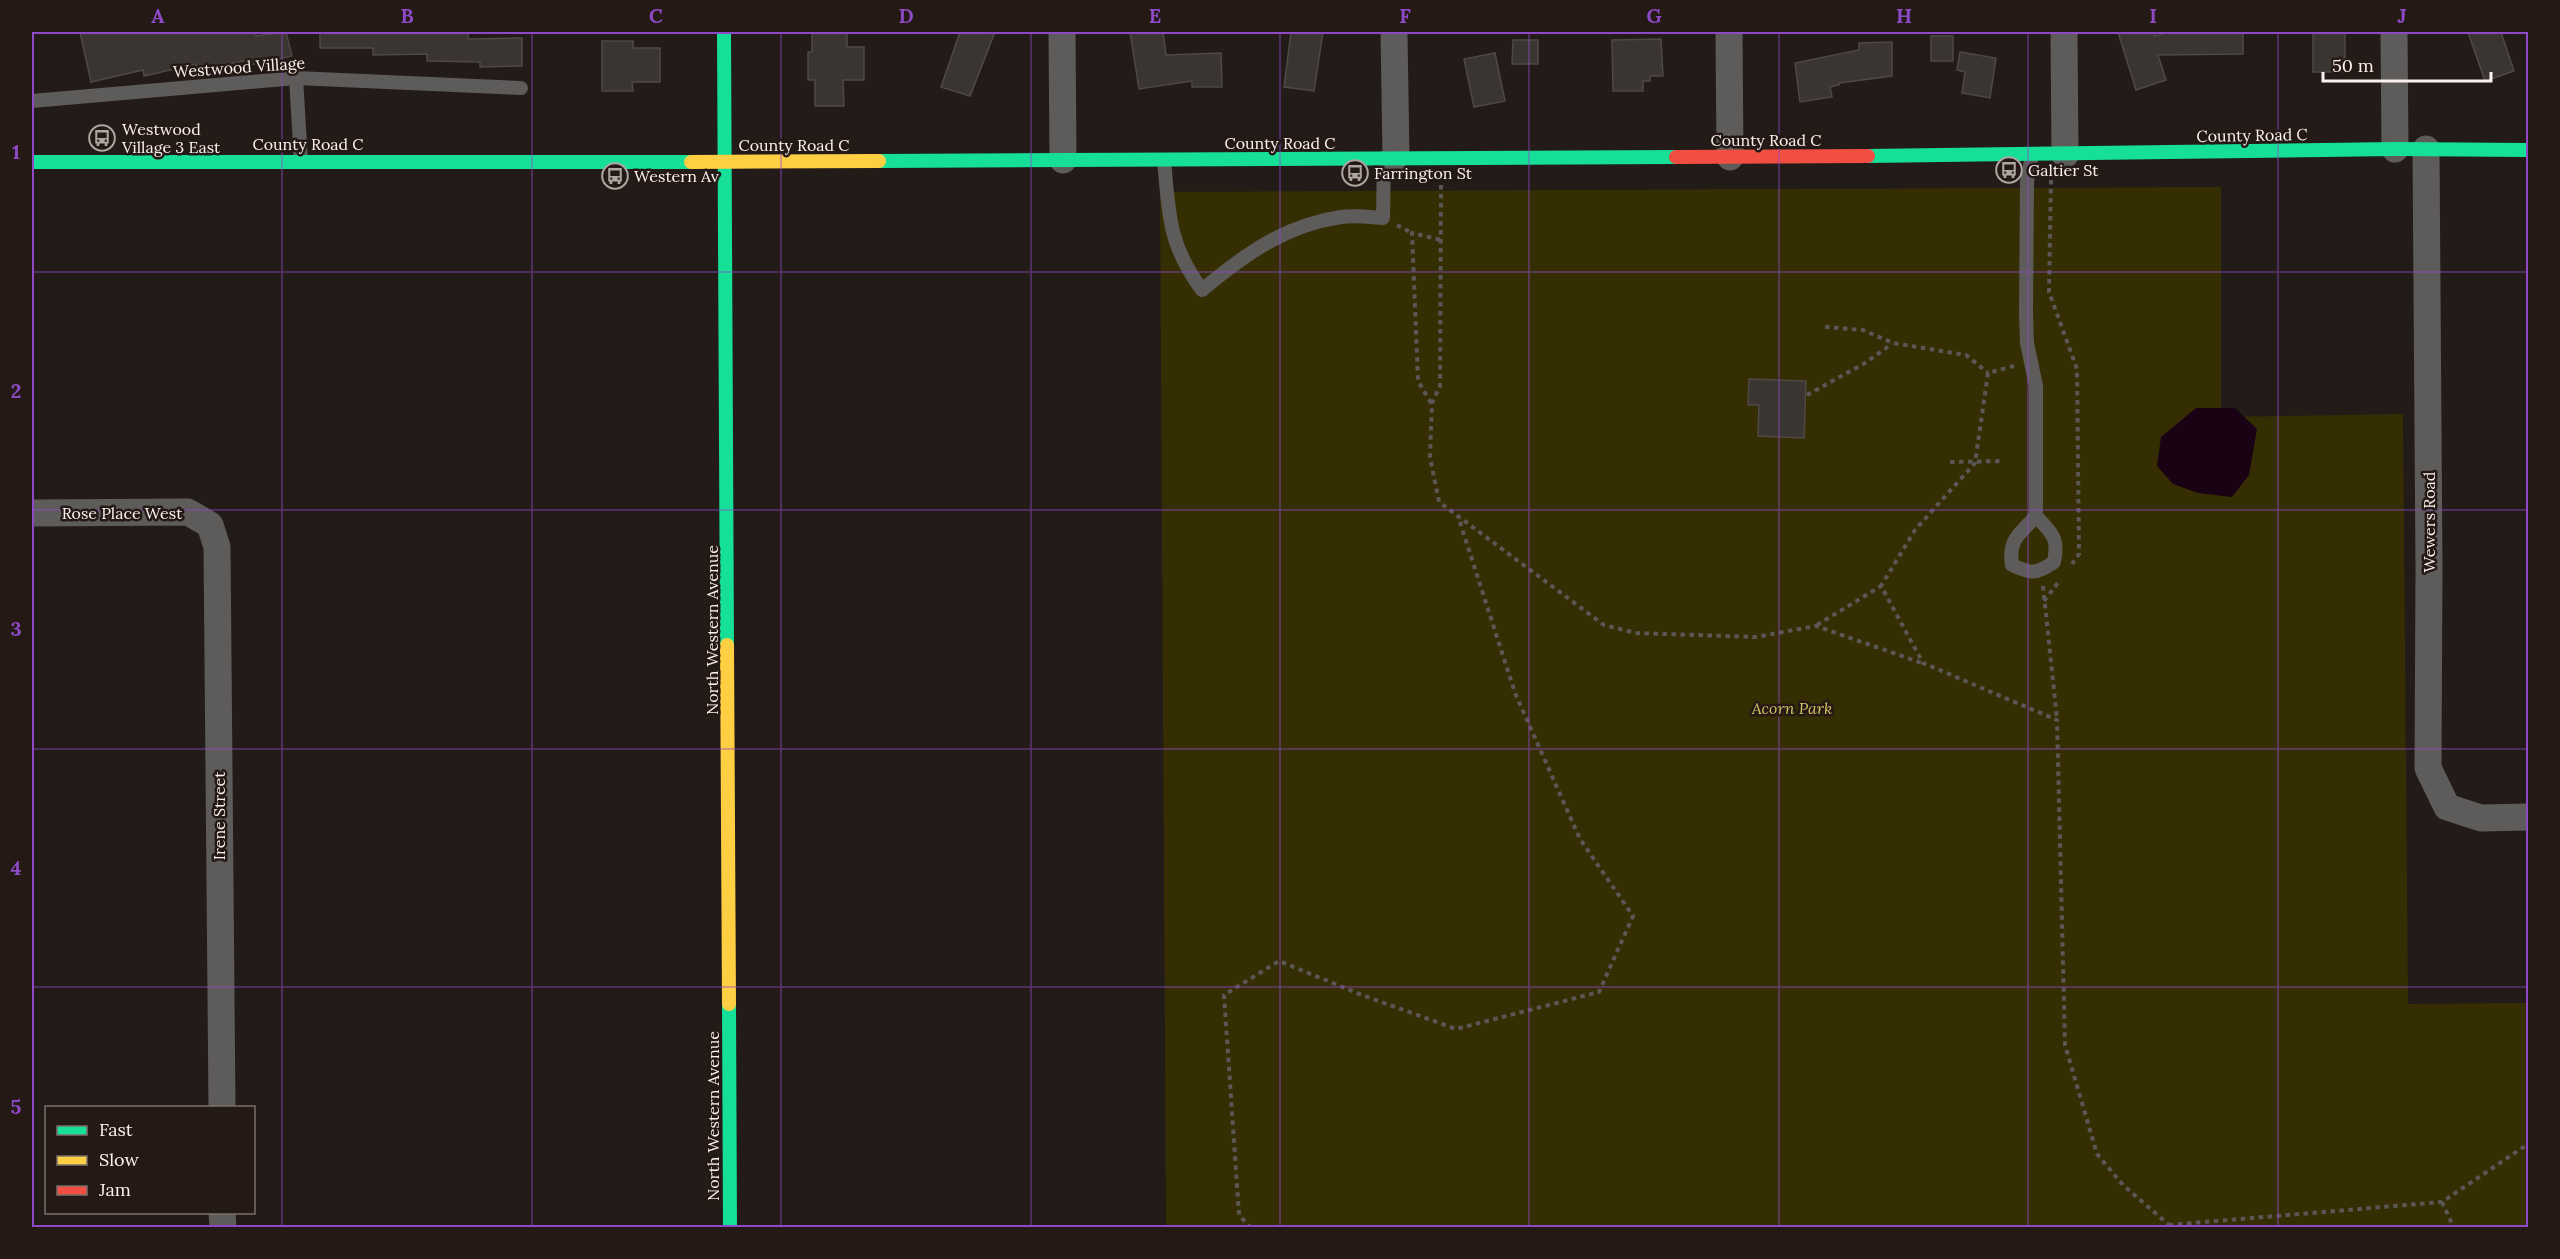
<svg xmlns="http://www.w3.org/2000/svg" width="2560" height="1259" font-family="Lora,serif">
  <rect width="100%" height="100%" fill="#221b18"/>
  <path fill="#362e03" d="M2221,187V417L2403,414L2408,1004L2528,1003V1227H1166L1160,192Z"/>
  <path fill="#180213" d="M2196,408H2235L2257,429L2249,475L2232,497L2198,493L2173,484L2157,466L2161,437Z"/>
  <g fill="#3a3531" stroke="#4f4946" stroke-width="1.5">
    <path d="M80,32H256V36L286,32L292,56L250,65L249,60L197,70L196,64L144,76L143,70L91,82Z"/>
    <path d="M320,32H468V39L522,38V66L480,67V62L427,61V54L373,55V48H320Z"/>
    <path d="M812,32H847V47H864V80H843L844,106H815V80H808V52H812Z"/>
    <path d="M960,32H995L970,96L941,87Z"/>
    <path d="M1130,32H1163L1166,55L1221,53L1222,87H1192V81L1139,89Z"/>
    <path d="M1291,32H1323L1314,91L1284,87Z"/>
    <path d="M2118,32H2154L2155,36L2170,32H2243V54L2158,55L2166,80L2136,90Z"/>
    <rect x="2313" y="32" width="32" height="40"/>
    <path d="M2468,32H2501L2514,71L2485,81Z"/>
    <rect x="1931" y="36" width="22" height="25"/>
    <path d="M1661,39L1663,76H1650V81H1643V91H1613L1612,40Z"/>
    <path d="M1513,40H1538V64H1512Z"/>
    <path d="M602,41H633V48H660V82H632L633,91H602Z"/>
    <path d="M1892,42V76L1839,83V85L1830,87L1832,97L1800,102L1795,63L1859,50V43Z"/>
    <path d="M1960,52L1996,58L1990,98L1962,93L1965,72L1957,70Z"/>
    <path d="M1495,53L1505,101L1474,107L1464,59Z"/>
    <path d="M1749,379L1806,381L1804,438L1758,436L1759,405H1748Z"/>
  </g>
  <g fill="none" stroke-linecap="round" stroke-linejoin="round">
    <g stroke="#5b5756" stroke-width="4" stroke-dasharray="4.5 4.5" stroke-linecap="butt">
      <path d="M2051,180L2049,292L2077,369L2079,554L2072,564"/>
      <path d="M1441,185L1440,386L1432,403L1430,457L1439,502L1604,625L1636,633L1756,637L1816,626L1922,663"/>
      <path d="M1397,225L1412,233"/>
      <path d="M1825,327L1863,330L1893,343L1966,355L1988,373"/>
      <path d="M2014,366L1988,373L1975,463L1915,530L1881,586L1923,663L2057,720L2065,1045L2097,1154L2123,1185L2169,1225L2168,1228"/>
      <path d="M1807,395L1865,363L1892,344"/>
      <path d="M1431,403L1418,381L1412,233L1441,240"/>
      <path d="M1950,462L2002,461"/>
      <path d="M2043,586L2057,719"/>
      <path d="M2044,601L2060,580"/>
      <path d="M1817,625L1881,586"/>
      <path d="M2442,1202L2454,1228"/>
      <path d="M2169,1225L2442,1202L2528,1144"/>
      <path d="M1251,1228L1239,1215L1224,995L1279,961L1362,995L1456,1029L1599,992L1633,916L1580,839L1515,693L1458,516"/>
    </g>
    <g stroke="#5e5b5b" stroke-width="14">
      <path d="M296,78L301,161"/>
      <path d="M32,101L296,78L521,88"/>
      <path d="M2032,155L2027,182L2026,314L2027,343L2036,386V516C2020,534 2008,539 2012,565C2031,574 2037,574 2054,562C2059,537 2052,534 2036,516"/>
      <path d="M1164,160C1169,214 1168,244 1202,290C1244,255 1285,225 1341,217C1355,215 1370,217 1383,218L1384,158"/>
    </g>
    <g stroke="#5e5b5b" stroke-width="27">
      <path d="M1062,32L1063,160"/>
      <path d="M1394,32L1396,158"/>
      <path d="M1729,32L1730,157"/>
      <path d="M2064,32L2065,155"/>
      <path d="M2394,32L2395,149"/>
      <path d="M2426,149L2429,569L2428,768L2447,807L2481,818L2528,817"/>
      <path d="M32,513L188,512L210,525L217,547L222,1108"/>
      <path d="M222,1212L223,1228"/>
    </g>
    <g stroke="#16e098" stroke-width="14">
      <path d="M724,32L727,645"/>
      <path d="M1868,156L2395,149L2528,150"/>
      <path d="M879,161L1676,157"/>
      <path d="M32,162H691"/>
      <path d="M729,1004L730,1228"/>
    </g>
    <g stroke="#ffcf43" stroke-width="14">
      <path d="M691,162L879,161"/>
      <path d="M727,645L729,1004"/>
    </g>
    <path stroke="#f24e42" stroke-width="14" d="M1676,157L1868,156"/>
  </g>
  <path fill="none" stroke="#8e4ac6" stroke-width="1.5" stroke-opacity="0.55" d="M282,32V1228M532,32V1228M781,32V1228M1031,32V1228M1280,32V1228M1529,32V1228M1779,32V1228M2028,32V1228M2278,32V1228M32,272H2528M32,510H2528M32,749H2528M32,987H2528"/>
  <defs>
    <g id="bus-ring" transform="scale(1.35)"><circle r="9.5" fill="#251915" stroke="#aea6a3" stroke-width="1.5"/><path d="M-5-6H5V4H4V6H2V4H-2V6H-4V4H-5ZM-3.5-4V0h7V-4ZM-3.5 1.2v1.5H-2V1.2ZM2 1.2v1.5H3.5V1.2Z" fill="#aea6a3"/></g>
  </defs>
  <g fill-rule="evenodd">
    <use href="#bus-ring" x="102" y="138"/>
    <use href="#bus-ring" x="2009" y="170"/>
    <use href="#bus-ring" x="1355" y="173"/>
    <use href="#bus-ring" x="615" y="176"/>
  </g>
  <g text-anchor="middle" stroke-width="5" stroke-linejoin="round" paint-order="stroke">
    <g font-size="16" fill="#faf1ee" stroke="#251915">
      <text transform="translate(239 67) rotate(-4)" y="6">Westwood Village</text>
      <text transform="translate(2252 135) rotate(-1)" y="6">County Road C</text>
      <text x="1766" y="146">County Road C</text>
      <text x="1280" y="149">County Road C</text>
      <text x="308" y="150">County Road C</text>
      <text x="794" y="151">County Road C</text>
      <text x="122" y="519">Rose Place West</text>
      <text transform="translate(2429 522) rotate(-90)" y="6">Wewers Road</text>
      <text transform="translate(712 630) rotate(-90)" y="6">North Western Avenue</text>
      <text transform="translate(219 816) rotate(-90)" y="6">Irene Street</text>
      <text transform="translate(713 1116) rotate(-90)" y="6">North Western Avenue</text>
    </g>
    <g font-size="16" fill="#faf1ee" stroke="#251915" text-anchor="start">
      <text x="122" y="135">Westwood<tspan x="122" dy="18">Village 3 East</tspan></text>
      <text x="2028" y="176">Galtier St</text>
      <text x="1374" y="179">Farrington St</text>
      <text x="634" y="182">Western Av</text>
    </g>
    <g font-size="16" font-style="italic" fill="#d2c163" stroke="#251915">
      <text x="1792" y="714">Acorn Park</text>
    </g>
  </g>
  <rect width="2560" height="1259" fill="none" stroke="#251915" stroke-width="66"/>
  <rect x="45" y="1106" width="210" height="108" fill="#251915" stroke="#7a6f6c" stroke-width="1.5"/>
  <rect x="57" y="1126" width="30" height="9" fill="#16e098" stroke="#7a6f6c" stroke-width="1.5"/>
  <text x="99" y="1136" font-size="18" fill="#faf1ee">Fast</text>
  <rect x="57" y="1156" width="30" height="9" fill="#ffcf43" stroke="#7a6f6c" stroke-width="1.5"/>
  <text x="99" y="1166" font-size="18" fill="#faf1ee">Slow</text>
  <rect x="57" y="1186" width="30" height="9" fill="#f24e42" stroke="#7a6f6c" stroke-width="1.5"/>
  <text x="99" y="1196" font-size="18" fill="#faf1ee">Jam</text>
  <path d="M2323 72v9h168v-9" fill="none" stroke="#faf1ee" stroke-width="3"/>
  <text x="2332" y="72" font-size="18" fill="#faf1ee" stroke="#251915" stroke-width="4.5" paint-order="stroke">50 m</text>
  <rect x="33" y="33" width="2494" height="1193" fill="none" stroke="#8e4ac6" stroke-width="2"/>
  <g font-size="20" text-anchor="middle" font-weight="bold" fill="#8e4ac6">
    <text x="158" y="23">A</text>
    <text x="407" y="23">B</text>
    <text x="656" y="23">C</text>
    <text x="906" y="23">D</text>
    <text x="1155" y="23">E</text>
    <text x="1405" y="23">F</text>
    <text x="1654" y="23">G</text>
    <text x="1904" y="23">H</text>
    <text x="2153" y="23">I</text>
    <text x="2402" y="23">J</text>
    <text x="16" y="159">1</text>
    <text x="16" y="398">2</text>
    <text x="16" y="636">3</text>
    <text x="16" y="875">4</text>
    <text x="16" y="1114">5</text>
  </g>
</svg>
